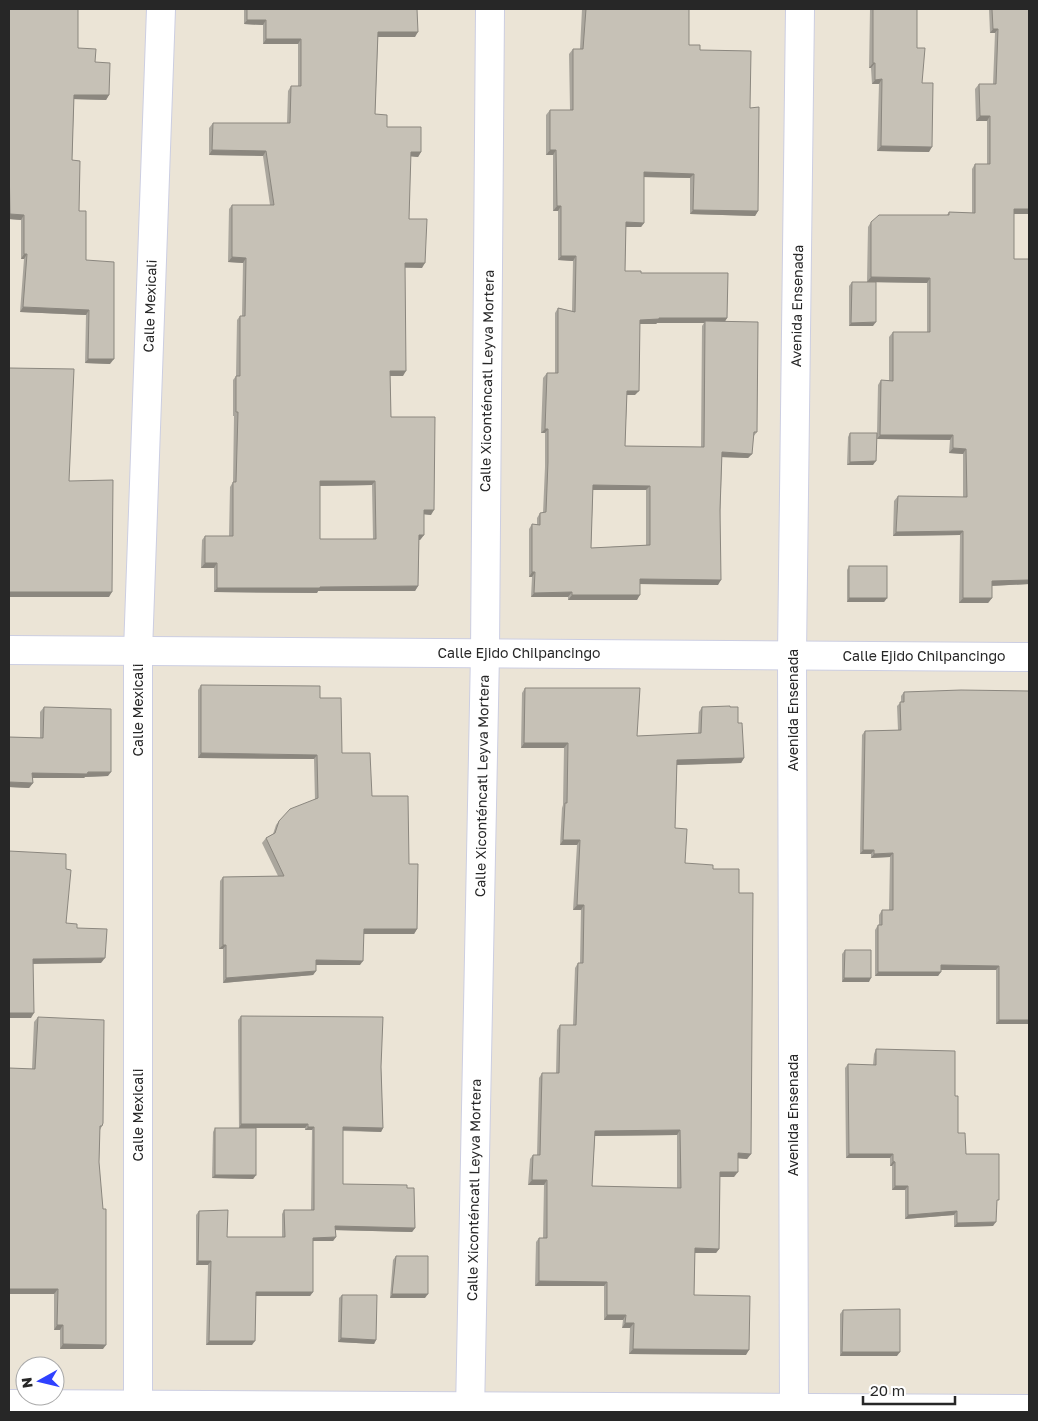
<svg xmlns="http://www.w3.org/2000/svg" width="1038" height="1421" font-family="'Golos Text',sans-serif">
  <rect width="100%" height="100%" fill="#ebe4d6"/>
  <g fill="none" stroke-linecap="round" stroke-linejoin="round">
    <g stroke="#cccee2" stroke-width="30">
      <g id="minor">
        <path d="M792,655L794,1412"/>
        <path d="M9,1404L1029,1409"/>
        <path d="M470,1412L485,653L490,9"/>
      </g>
    </g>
    <g stroke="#cccee2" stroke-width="30">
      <g id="tertiary">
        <path d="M9,650L1029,657"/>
        <path d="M792,655L800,9"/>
        <path d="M138,1412V651L161,9"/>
      </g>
    </g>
    <use href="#minor" stroke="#fff" stroke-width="28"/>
    <use href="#tertiary" stroke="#fff" stroke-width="28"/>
  </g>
  <g fill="#aaa69d" fill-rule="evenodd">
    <path d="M9,9L78,48L95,62L109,95L106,100L74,99L72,160L86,260L110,364L85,363L86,315L20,312L24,259H21V220L9,219Z"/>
    <path d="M244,9H417L415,37H378L375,114L387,127L421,152L418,157L410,156L409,219L422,268H405L403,376H390L391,417L431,515L424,514V535L420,540H419L418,586L415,591H318L317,593L214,592V568H201L202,540L205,536H229L230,487L233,482L234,416H233V380L236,376L237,320L240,316H242L243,263L228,262L229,209L232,205H270L263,156L209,155V128L213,123H287L288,91L291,86H298V44H263V25L244,24ZM372,485L373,539H320V486Z"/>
    <path d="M582,9H689V45L700,50L750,108L758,211L755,216L690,214V178L644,177V223L641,227H626L625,271L641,273L727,318L725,321L757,432L753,437L752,454L748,458L722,457L718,585L640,584L637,600H568V597H531L532,577H529V529L532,524L537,525V518L540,513H543L545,467V433H541L543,378L547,373H555V313L558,308L572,311L573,261L558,260V211H553V155H546V115L550,110H570L569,54L573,49H580ZM657,323H704L702,326L701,447L625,446L627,395H635L640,324H656ZM593,490H646V545L591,548Z"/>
    <path d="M870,9H917V48L922,83L929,152L877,151L879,84H872L871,68H869Z"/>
    <path d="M989,9H1029V214H1014V259H1029V584L992,586V598L988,603H959L960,535L893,536L894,501L898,496L963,497V454L949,453L950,440L877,439L873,465H847L848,437L850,433H877L878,385L881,380H889V337L893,332H927V283L867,282L868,227L871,222L947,215L949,212L972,213V169L975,164H987V121H976L975,89L979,84H993L995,33H990Z"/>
    <path d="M852,282L873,326H849V286Z"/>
    <path d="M849,566L887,598L884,602H847V570Z"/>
    <path d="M201,685L320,698L342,753L372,796L409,864L417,929L414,934H364L360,965H316V971L313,975L223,983V949H219L220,881L223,877L278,876L262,843L266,838L273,834L276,825L279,821L315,800L314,759L198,758V690Z"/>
    <path d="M525,688L637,736L698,734L699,712L702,707H730L738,723L744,758L741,763L677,765L675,828L685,863L713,869L739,893L751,1154L747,1159L738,1158L734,1177H720L719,1249L716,1253H695L694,1295L746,1355L629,1354L630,1328H622L623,1320H604V1286H535L536,1242L539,1238H543L544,1185H528L530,1159L533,1155H537L539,1078L542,1073H556L557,1030L560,1025H573L575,968L578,963H580L581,910H573L577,845H560L562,808L563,805L564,748H521L522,693ZM677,1135V1188L592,1186L595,1136Z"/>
    <path d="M1029,691V1024H996V970H941L938,976H875V930L878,925H879V915L882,910H889L890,857L871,858V854H860L862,735L865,731L898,730L897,706L901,702V696L904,692Z"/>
    <path d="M44,707L108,776L85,777L84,778H32L33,783L29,788L9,787V737L40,738V712Z"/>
    <path d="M845,950L869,982H842V954Z"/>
    <path d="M241,1016L381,1067L383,1128L381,1132L343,1131V1184L407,1188L415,1228L412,1232L335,1230L336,1237L333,1241H313V1292L310,1296H255L252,1345H206L208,1265H196V1215L199,1211L227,1237H282V1214L284,1210H311L312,1130H305V1128H239L238,1020Z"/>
    <path d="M38,1017L102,1126L100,1130L99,1162L103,1349H60V1330H54V1294H9L32,1069L34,1022Z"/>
    <path d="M876,1049L955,1096L958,1133L966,1154L997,1203L993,1226L954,1227V1215L905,1219V1190H892V1166H890V1158H846L845,1068L848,1064L873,1065L874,1054Z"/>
    <path d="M215,1128L256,1175L253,1179L212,1178L213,1132Z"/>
    <path d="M396,1256L425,1298H390L393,1260Z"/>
    <path d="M342,1295L376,1340L374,1344L338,1342L339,1298Z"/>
    <path d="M843,1310L897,1356H840V1314Z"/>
  </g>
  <g fill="#8b877f">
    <path d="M247,20H266L263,25L244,24Z"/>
    <path d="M993,29H998L995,33H990Z"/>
    <path d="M378,32H418L415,37H375Z"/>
    <path d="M266,39H301L298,44H263Z"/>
    <path d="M873,63H875L871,68H869Z"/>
    <path d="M882,79L879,84H872L875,80Z"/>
    <path d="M74,95H109L106,100L71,99Z"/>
    <path d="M980,116H990L987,121H976Z"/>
    <path d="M881,146L932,147L929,152L877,151Z"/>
    <path d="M212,150L266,151L263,156L209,155Z"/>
    <path d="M550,150H556L553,155H546Z"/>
    <path d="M411,152H421L418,157L407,156Z"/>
    <path d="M644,172L694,174L690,178L641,177Z"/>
    <path d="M557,206H561L558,211H553Z"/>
    <path d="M1014,209H1029V214H1011Z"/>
    <path d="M693,210L758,211L755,216L690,214Z"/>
    <path d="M10,214L24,215L21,220L9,219V215Z"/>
    <path d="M626,222L644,223L641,227H622Z"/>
    <path d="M24,254H27L24,259H21Z"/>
    <path d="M561,256H576L573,261L558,260Z"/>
    <path d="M232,257L246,258L243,263L228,262Z"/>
    <path d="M405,263H425L422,268L402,267Z"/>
    <path d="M871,277L930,278L927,283L867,282Z"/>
    <path d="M23,307L89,310L86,315L20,312Z"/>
    <path d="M659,318H727L724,323L705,321L704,323H657L656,324H637L640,320Z"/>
    <path d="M876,322L873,326H849L851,323Z"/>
    <path d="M88,359H114L110,364L85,363Z"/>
    <path d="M390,371H406L403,376H386Z"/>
    <path d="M627,391H639L635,395H623Z"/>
    <path d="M545,429H548L545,433H541Z"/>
    <path d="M880,435H953L950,440L877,439Z"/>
    <path d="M953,448L966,449L963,454L949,453Z"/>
    <path d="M722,452L752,454L748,458L719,457Z"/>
    <path d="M876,461L873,465H847L850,462Z"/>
    <path d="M320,481H375L372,485L317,486Z"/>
    <path d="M593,485L650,486L646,490H590Z"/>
    <path d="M424,510H434L431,515L421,514Z"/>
    <path d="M963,531L960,535L893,536L896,532Z"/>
    <path d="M419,535H424L420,540H415Z"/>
    <path d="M205,563H217L214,568H201Z"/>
    <path d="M532,572H535L532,577H529Z"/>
    <path d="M640,579L721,580L718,585L637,584Z"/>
    <path d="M1029,580V584L989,586L992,581Z"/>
    <path d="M418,586L415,591H318L317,593L214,592L217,588Z"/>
    <path d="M9,592H112L109,597H9Z"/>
    <path d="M572,592L568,597H531L534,593Z"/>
    <path d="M572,595H640L637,600H568Z"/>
    <path d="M849,598H887L884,602H847Z"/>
    <path d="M963,598H992L988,603H959Z"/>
    <path d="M524,743H568L564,748H521Z"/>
    <path d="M201,753L317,755L314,759L198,758Z"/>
    <path d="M744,758L741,763L674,765L677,760Z"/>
    <path d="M111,772L108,776L85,777L84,778H28L32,773Z"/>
    <path d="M9,782L33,783L29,788L9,787Z"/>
    <path d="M563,840H580L577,845H560Z"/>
    <path d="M863,850H874L871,854H860Z"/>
    <path d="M893,853L890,857L871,858L874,854Z"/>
    <path d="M577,905H584L581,910H573Z"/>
    <path d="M364,929H417L414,934H361Z"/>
    <path d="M223,945H226L223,949H219Z"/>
    <path d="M105,958L101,963L30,964L33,959Z"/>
    <path d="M316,960L363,961L360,965H313Z"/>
    <path d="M941,965L999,966L996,970H938Z"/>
    <path d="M316,971L313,975L223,983L226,978Z"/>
    <path d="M878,972H941L938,976H875Z"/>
    <path d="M844,978H871L869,982H842Z"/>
    <path d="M9,1013H34L31,1018H9Z"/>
    <path d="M999,1020H1029V1024H996Z"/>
    <path d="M241,1124H308L305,1128H239Z"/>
    <path d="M308,1127H314L312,1130H305Z"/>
    <path d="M343,1127L383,1128L381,1132L340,1130Z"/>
    <path d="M680,1130L677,1135L592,1136L595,1131Z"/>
    <path d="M738,1153L751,1154L747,1159L735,1158Z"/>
    <path d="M849,1154H893L890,1158H846Z"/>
    <path d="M893,1161L895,1162L892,1166H890Z"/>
    <path d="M720,1172H738L734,1177H716Z"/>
    <path d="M215,1175H256L253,1179L212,1178Z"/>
    <path d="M532,1180H547L544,1185H528Z"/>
    <path d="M895,1186H908L905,1190H892Z"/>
    <path d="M957,1211L954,1215L905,1219L908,1215Z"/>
    <path d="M996,1222L993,1226L954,1227L957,1223Z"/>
    <path d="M335,1226L415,1228L412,1232L332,1230Z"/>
    <path d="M336,1237L333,1241H311L313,1238Z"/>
    <path d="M695,1248L719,1249L716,1253H692Z"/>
    <path d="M198,1261H211L208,1265H196Z"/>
    <path d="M539,1281L607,1282L604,1286H535Z"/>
    <path d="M9,1289H58L54,1294H9Z"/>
    <path d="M256,1292H313L310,1296H253Z"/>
    <path d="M392,1294H428L425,1298H390Z"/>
    <path d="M607,1315H626L623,1320H604Z"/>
    <path d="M625,1323H634L630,1328H622Z"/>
    <path d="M57,1325H63L60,1330H54Z"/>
    <path d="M341,1338L376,1340L374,1344L338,1342Z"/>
    <path d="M209,1341H255L252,1345H206Z"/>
    <path d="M63,1344L106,1345L103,1349H60Z"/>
    <path d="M633,1349L749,1350L746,1355L629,1354Z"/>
    <path d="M842,1352H900L897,1356H840Z"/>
  </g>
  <g fill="#c6c1b6" stroke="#8b877f" fill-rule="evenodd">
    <path d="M9,9H78V48L96,49L95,62L110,63L109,95H74L72,160L80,161L79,211H86V260L114,262V359H88L89,310L23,307L27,254H24V215L10,214L9,160Z"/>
    <path d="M247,9H417L418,32H378L375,114L387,115V127H421V152H411L409,219H427L425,263H405L406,371H390L391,417H435L434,510H424V535H419L418,586L320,587V588H217V563H205V536H233V482H236L238,412H236V376H240V316H245L246,258L232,257V205H274L266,151L212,150L213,123H290L291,86H301V39H266V20H247ZM320,481H375L376,539H320Z"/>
    <path d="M586,9H689V45H700V50L751,51L750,108L759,107L758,211L693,210L694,174L644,172V223L626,222L625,271H641V273H728L727,318H659V319L640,320L639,391H627L625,446L704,447L705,321L758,322L757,432H754L752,454L722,452L720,510L721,580L640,579V595H572V592L534,593L535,572H532V524L540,525V513L546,512L548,462V429H545L547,373H558V308L575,312L576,256H561V206H557L556,150H550V110H573V49H583ZM593,485L650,486V545L591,548Z"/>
    <path d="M873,9H917V48H925L922,83H933L932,147L881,146L882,79L875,80V63H873Z"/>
    <path d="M992,9H1029V209H1014V259H1029V580L992,581V598H963V531L896,532L898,496L967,497L966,449L953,448V435H880L881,380L893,381V332H930V278L871,277V222L879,215H949V212L975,213V164H990V116H980L979,84H996L998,29H993Z"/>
    <path d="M852,282H876V322L851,323Z"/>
    <path d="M9,368L74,369L69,481L113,480L112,592H9Z"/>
    <path d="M850,433H877L876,461L850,462Z"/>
    <rect x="849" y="566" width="38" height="32"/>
    <path d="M201,685L320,686V698H341L342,753H370L372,796H408L409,864H418L417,929H364L363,961L316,960V971L226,978V945H223V877L284,876L266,838L275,833L279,821L290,809L318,798L317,755L201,753Z"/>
    <path d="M525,688H640L637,736L701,733L702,707L730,706V707H738V723H742L744,758L677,760L675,828L687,829L685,863L713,865V869H739V893H753L751,1154L738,1153V1172H720L719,1249L695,1248L694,1295L750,1296L749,1350L633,1349L634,1323H625L626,1315H607V1282L539,1281V1238H547V1180H532L533,1155H540L542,1073H559L560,1025H576L578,963H583L584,905H577L580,840H563L565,803H567L568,743H524ZM680,1130L681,1188L592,1186L595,1131Z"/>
    <path d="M961,690L1029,691V1020H999V966L941,965V972H878V925H882V910H893V853L874,854V850H863L865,731L901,730L900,702H904V692Z"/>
    <path d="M44,707L111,709V772H88L87,774L32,773L33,783L9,782V737L43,738Z"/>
    <path d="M9,851L66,854V869L71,870L66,923L77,924V928L107,929L105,958L33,959L34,1013H9Z"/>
    <path d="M845,950H871V978H844Z"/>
    <path d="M241,1016L383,1017L381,1067L383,1128L343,1127V1184L407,1185V1188H414L415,1228L335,1226L336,1237L313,1238V1292H256L255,1341H209L211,1261H198L199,1211L228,1210L227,1237H285L284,1210H314V1127H308V1124H241Z"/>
    <path d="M38,1017L104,1020L103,1123L102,1126H100L99,1162L103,1209H106V1345L63,1344V1325H57L58,1289H9V1068L35,1069Z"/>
    <path d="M876,1049L955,1051V1096H958V1133H965L966,1154H999V1200H997L996,1222L957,1223V1211L908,1215V1186H895V1162L893,1161V1154H849L848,1064L876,1065Z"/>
    <rect x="215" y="1128" width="41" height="47"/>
    <path d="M396,1256H428V1294H392Z"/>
    <path d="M342,1295H377L376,1340L341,1338Z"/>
    <path d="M900,1309V1352H842L843,1310Z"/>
  </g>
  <g text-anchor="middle" stroke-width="5" stroke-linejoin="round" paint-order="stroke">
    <g font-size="14" fill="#272727" stroke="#fff">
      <text transform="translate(150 306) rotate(-88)" y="5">Calle Mexicali</text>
      <text transform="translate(797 306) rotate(-89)" y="5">Avenida Ensenada</text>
      <text transform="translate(487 381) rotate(-89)" y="5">Calle Xiconténcatl Leyva Mortera</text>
      <text x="519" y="658">Calle Ejido Chilpancingo</text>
      <text x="924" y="661">Calle Ejido Chilpancingo</text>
      <text transform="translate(138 710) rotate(-90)" y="5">Calle Mexicali</text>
      <text transform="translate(793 710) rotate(-90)" y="5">Avenida Ensenada</text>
      <text transform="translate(482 786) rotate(-89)" y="5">Calle Xiconténcatl Leyva Mortera</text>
      <text transform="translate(138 1115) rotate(-90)" y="5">Calle Mexicali</text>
      <text transform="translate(793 1115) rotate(-90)" y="5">Avenida Ensenada</text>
      <text transform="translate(474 1190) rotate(-89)" y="5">Calle Xiconténcatl Leyva Mortera</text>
    </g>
  </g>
  <rect width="1038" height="1421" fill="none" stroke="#272727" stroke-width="20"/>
  <g transform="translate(40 1381) rotate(262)"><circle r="24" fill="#ffffff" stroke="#a9a9a9"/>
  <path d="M0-4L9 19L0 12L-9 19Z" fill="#2f41ff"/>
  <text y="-8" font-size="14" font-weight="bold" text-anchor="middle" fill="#272727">N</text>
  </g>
  <path d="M863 1396v8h92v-8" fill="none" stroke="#272727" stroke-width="2.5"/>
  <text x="870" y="1396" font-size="15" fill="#272727" stroke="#ffffff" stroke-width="4" paint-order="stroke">20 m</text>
</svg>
